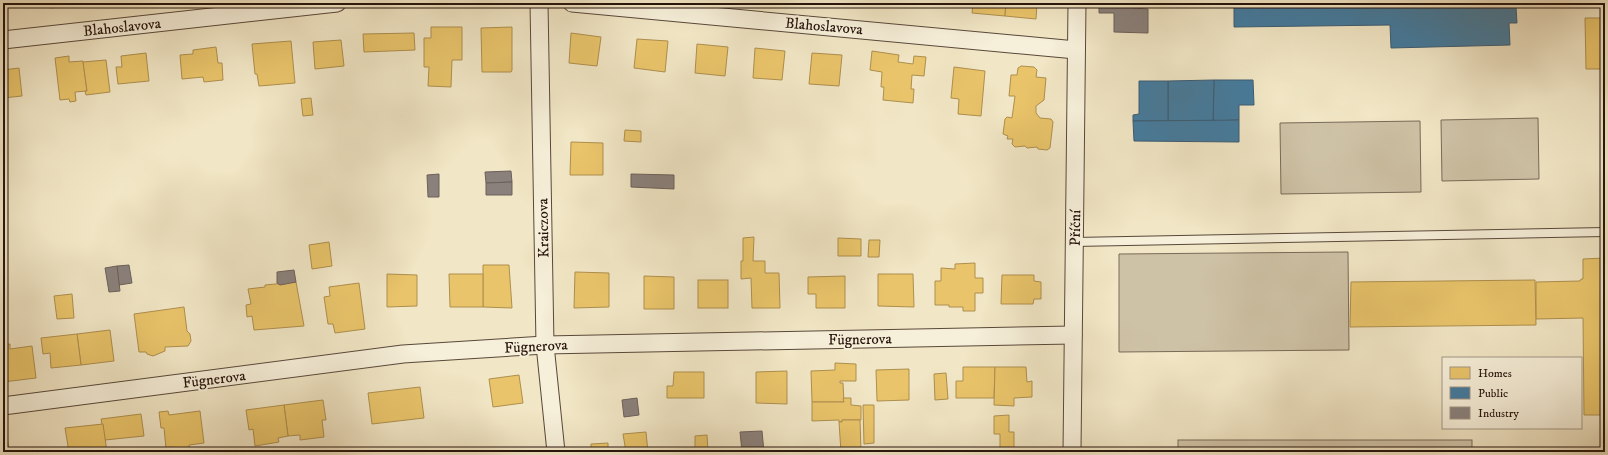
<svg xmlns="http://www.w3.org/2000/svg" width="1608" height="455" font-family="'IM FELL DW Pica',serif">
  <rect width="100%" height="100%" fill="#f1e6c5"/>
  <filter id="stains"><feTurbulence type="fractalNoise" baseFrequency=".005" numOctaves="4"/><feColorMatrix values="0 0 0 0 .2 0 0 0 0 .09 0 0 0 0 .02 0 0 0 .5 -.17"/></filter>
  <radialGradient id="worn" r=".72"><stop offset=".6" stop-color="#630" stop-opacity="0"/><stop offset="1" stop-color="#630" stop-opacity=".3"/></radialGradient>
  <g fill="#cec2a6" stroke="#7a6a59">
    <path d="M1538,118L1539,179L1442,181L1441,120Z"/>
    <path d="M1420,121L1421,192L1281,194L1280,123Z"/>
    <path d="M1348,252L1349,350L1119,352V254Z"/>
    <rect x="1178" y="440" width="294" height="12"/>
  </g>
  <g fill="#e9c46a" stroke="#ae8f4e">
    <path d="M50,3H79L80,5L50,8Z"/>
    <path d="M895,3H918V5Z"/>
    <path d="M973,3H1006L1005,16L972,13Z"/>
    <path d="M1006,3H1037L1036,19L1005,16Z"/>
    <path d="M1585,18H1605V69H1586Z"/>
    <path d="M431,27H462V60H452L451,87L428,86L429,67H424V38H431Z"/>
    <path d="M512,27V70L511,72H482L481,28Z"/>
    <path d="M414,33L415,50L364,52L363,34Z"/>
    <path d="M571,33L601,37L597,66L569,63Z"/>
    <path d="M637,39L668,41L665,72L634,68Z"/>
    <path d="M341,40L344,66L315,69L313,42Z"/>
    <path d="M291,41L295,83L259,86L257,74H255L252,44Z"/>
    <path d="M697,44L728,47L725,76L695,73Z"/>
    <path d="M216,47L218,63H222L223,80L204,82L203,77L182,79L180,55L193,54V50Z"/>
    <path d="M755,48L785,51L782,80L753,78Z"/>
    <path d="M872,51L899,55L898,62L913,64L914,56L926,57L924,76L912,75L911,89H914L913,103L883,100L884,87H881L882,72L870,70Z"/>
    <path d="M146,53L149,81L118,84L116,67H122L121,56Z"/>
    <path d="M812,53L842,55L839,86L809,84Z"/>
    <path d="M69,56V62L83,61L87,91L75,92L76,101L70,102L69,99L60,100L55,58Z"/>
    <path d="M106,60L110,92L86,95L85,91H87L83,62Z"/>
    <path d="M1021,66L1034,67L1037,70L1036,77L1046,78L1044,100L1036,106V113L1040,118L1051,119L1053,122L1050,148L1047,150L1038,149L1037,147L1027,148L1025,146L1015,147L1012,144L1013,139H1007L1008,136L1003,134L1005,119L1007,117L1012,118L1015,96H1009L1011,75H1017L1018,68Z"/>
    <path d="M954,67L985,71L981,116L958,114L959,99L951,98Z"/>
    <path d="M19,68L22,96L3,98V70Z"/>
    <path d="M311,98L313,115L303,116L301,99Z"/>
    <path d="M625,130L641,131V142L624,141Z"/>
    <path d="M571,142L603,143V175H570Z"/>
    <path d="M754,237L753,261H765V273H779L780,308H752L751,278L741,279V261H743V238Z"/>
    <path d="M838,238L861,239V256H838Z"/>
    <path d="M869,240H880L879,257H868Z"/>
    <path d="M329,242L332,266L312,269L309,245Z"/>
    <path d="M1605,258V415H1584L1583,318L1536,319V282L1580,281L1581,279H1583V259Z"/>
    <path d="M975,263V278H983V293H975V311H963V307H949V305H935V281H941V268L955,269V264Z"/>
    <path d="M483,265H509L512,308L483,307Z"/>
    <path d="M575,272L609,273V307L574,308Z"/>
    <path d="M387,274L417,275V306L387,307Z"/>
    <path d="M449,274H483V307H450Z"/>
    <path d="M878,274H913L914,307L878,306Z"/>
    <path d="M1002,275H1034V281L1041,282V299H1034L1033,304H1001Z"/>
    <path d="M644,276L674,277V309H644Z"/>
    <path d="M845,276V308H816V294H808V277Z"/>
    <rect x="698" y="280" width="30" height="28"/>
    <path d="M1535,280L1536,325L1350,327L1351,282Z"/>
    <path d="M296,282L304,326L254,330L252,316L247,317L246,305L251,304L248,289L265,287V285Z"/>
    <path d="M359,283L365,329L335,333L333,324H328L324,297L330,296L329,287Z"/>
    <path d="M72,294L74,318L57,319L54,296Z"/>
    <path d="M184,307L187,331L190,334L191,341L188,346L165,347V351L153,356L147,354L146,352H139L134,314Z"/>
    <path d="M110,330L114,361L81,365L77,334Z"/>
    <path d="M77,334L81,365L51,368L50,353L43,354L41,338Z"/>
    <path d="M10,344V349L32,346L36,378L3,382V345Z"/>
    <path d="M835,363L856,364V381H840V383H843L844,402H812L811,371L835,370Z"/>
    <path d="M963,367H995L994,398H956V381H963Z"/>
    <path d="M995,367H1026L1027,382L1032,381V397L1014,398V406L994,405Z"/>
    <path d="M909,369V400L877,401L876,370Z"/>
    <path d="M787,371V404L756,403V372Z"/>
    <path d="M674,372H704V398H667V386H673Z"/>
    <path d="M946,373L948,399L935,400L934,374Z"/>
    <path d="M519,375L523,403L493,407L489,379Z"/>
    <path d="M420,387L424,418L372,424L368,393Z"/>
    <path d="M843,398H851V405L861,406V420H842V422H839V420L812,421V402H844Z"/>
    <path d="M323,400L326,420H322L324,437L300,440V435L288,436L284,405Z"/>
    <path d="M284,405L288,436L278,438L279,442L255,446L253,429L249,430L246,410Z"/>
    <path d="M863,405H874V443L864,444Z"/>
    <path d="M168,411L169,415L200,411L204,443L189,445L190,452H173L172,447L166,448L164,428H161L159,412Z"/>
    <path d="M141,414L144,436L105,440L101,419Z"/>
    <path d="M1009,415V432H1014V452H1000V434H994V416Z"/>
    <path d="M842,420H860L861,452H841L839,422H842Z"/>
    <path d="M103,424L107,452H69L65,428Z"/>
    <path d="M646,432L648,452H626L623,434Z"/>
    <path d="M707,435L708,451L710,452H693L695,451V436Z"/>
    <path d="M3,436H7L9,452H3Z"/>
    <path d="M608,443V452H580L591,450V444Z"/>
  </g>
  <g fill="#457b9d" stroke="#3c5c72">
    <path d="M1234,3H1509V7H1516L1517,23H1509L1510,45L1391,48L1390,25L1234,27Z"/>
    <path d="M1214,80H1253L1254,105H1239V120L1213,121Z"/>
    <path d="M1214,80L1213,121H1168V81Z"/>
    <path d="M1139,81H1168V121H1133V115L1139,114Z"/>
    <path d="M1239,120V142L1134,141L1133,121Z"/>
  </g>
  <g fill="#8a817c" stroke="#6c605a">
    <path d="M1099,3H1133V8L1148,9V33L1114,32V13H1099Z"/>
    <path d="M511,171L512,182L486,183L485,172Z"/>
    <path d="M439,174V197H428L427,175Z"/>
    <path d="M631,174L674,175V189L631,187Z"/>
    <path d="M512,182V195H486V183Z"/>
    <path d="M129,265L132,283L119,285L117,266Z"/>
    <path d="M117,266L120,291L109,292L105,268Z"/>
    <path d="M294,270L296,282L280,285L277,283V272Z"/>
    <path d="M637,398L639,415L624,417L622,400Z"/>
    <path d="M762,431L764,452H742L740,432Z"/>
  </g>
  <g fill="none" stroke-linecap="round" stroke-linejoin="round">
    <g stroke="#59483a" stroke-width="10">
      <path id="service" d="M1074,242L1605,232"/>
    </g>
    <g stroke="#59483a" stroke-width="19">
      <g id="minor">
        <path d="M539,3L545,345L556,452"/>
        <path d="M572,3L1076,50"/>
        <path d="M3,40L337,3"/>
        <path d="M3,406L403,354L545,345L1073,335"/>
        <path d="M1072,452L1077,3"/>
      </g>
    </g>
    <use href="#service" stroke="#f6efd9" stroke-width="8"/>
    <use href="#minor" stroke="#f6efd9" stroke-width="17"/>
  </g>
  <g text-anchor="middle" stroke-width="4" stroke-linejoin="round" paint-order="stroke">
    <g font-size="15" fill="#26130c" stroke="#f6efd9">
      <text transform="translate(824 26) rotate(5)" y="5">Blahoslavova</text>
      <text transform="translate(122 27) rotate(-6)" y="5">Blahoslavova</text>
      <text transform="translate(543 228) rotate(-91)" y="5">Kraiczova</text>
      <text transform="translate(1075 228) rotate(-89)" y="5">Příční</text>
      <text transform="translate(860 339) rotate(-1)" y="5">Fügnerova</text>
      <text transform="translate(536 346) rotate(-3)" y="5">Fügnerova</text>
      <text transform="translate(214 379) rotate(-7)" y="5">Fügnerova</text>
    </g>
  </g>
  <rect width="1608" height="455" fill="none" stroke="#f1e6c5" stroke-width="16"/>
  <rect x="4" y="4" width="1600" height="447" fill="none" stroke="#26130c" stroke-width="2"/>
  <rect x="8" y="8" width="1592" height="439" fill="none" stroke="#26130c"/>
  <rect x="1442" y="357" width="140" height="72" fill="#f6efd9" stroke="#a39787"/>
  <rect x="1450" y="367" width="20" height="12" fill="#e9c46a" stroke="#a39787"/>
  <text x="1478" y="377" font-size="12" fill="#26130c">Homes</text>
  <rect x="1450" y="387" width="20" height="12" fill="#457b9d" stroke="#a39787"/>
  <text x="1478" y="397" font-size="12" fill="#26130c">Public</text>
  <rect x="1450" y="407" width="20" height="12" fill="#8a817c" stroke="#a39787"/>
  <text x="1478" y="417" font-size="12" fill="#26130c">Industry</text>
  <rect width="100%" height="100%" filter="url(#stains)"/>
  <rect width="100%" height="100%" fill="url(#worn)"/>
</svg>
